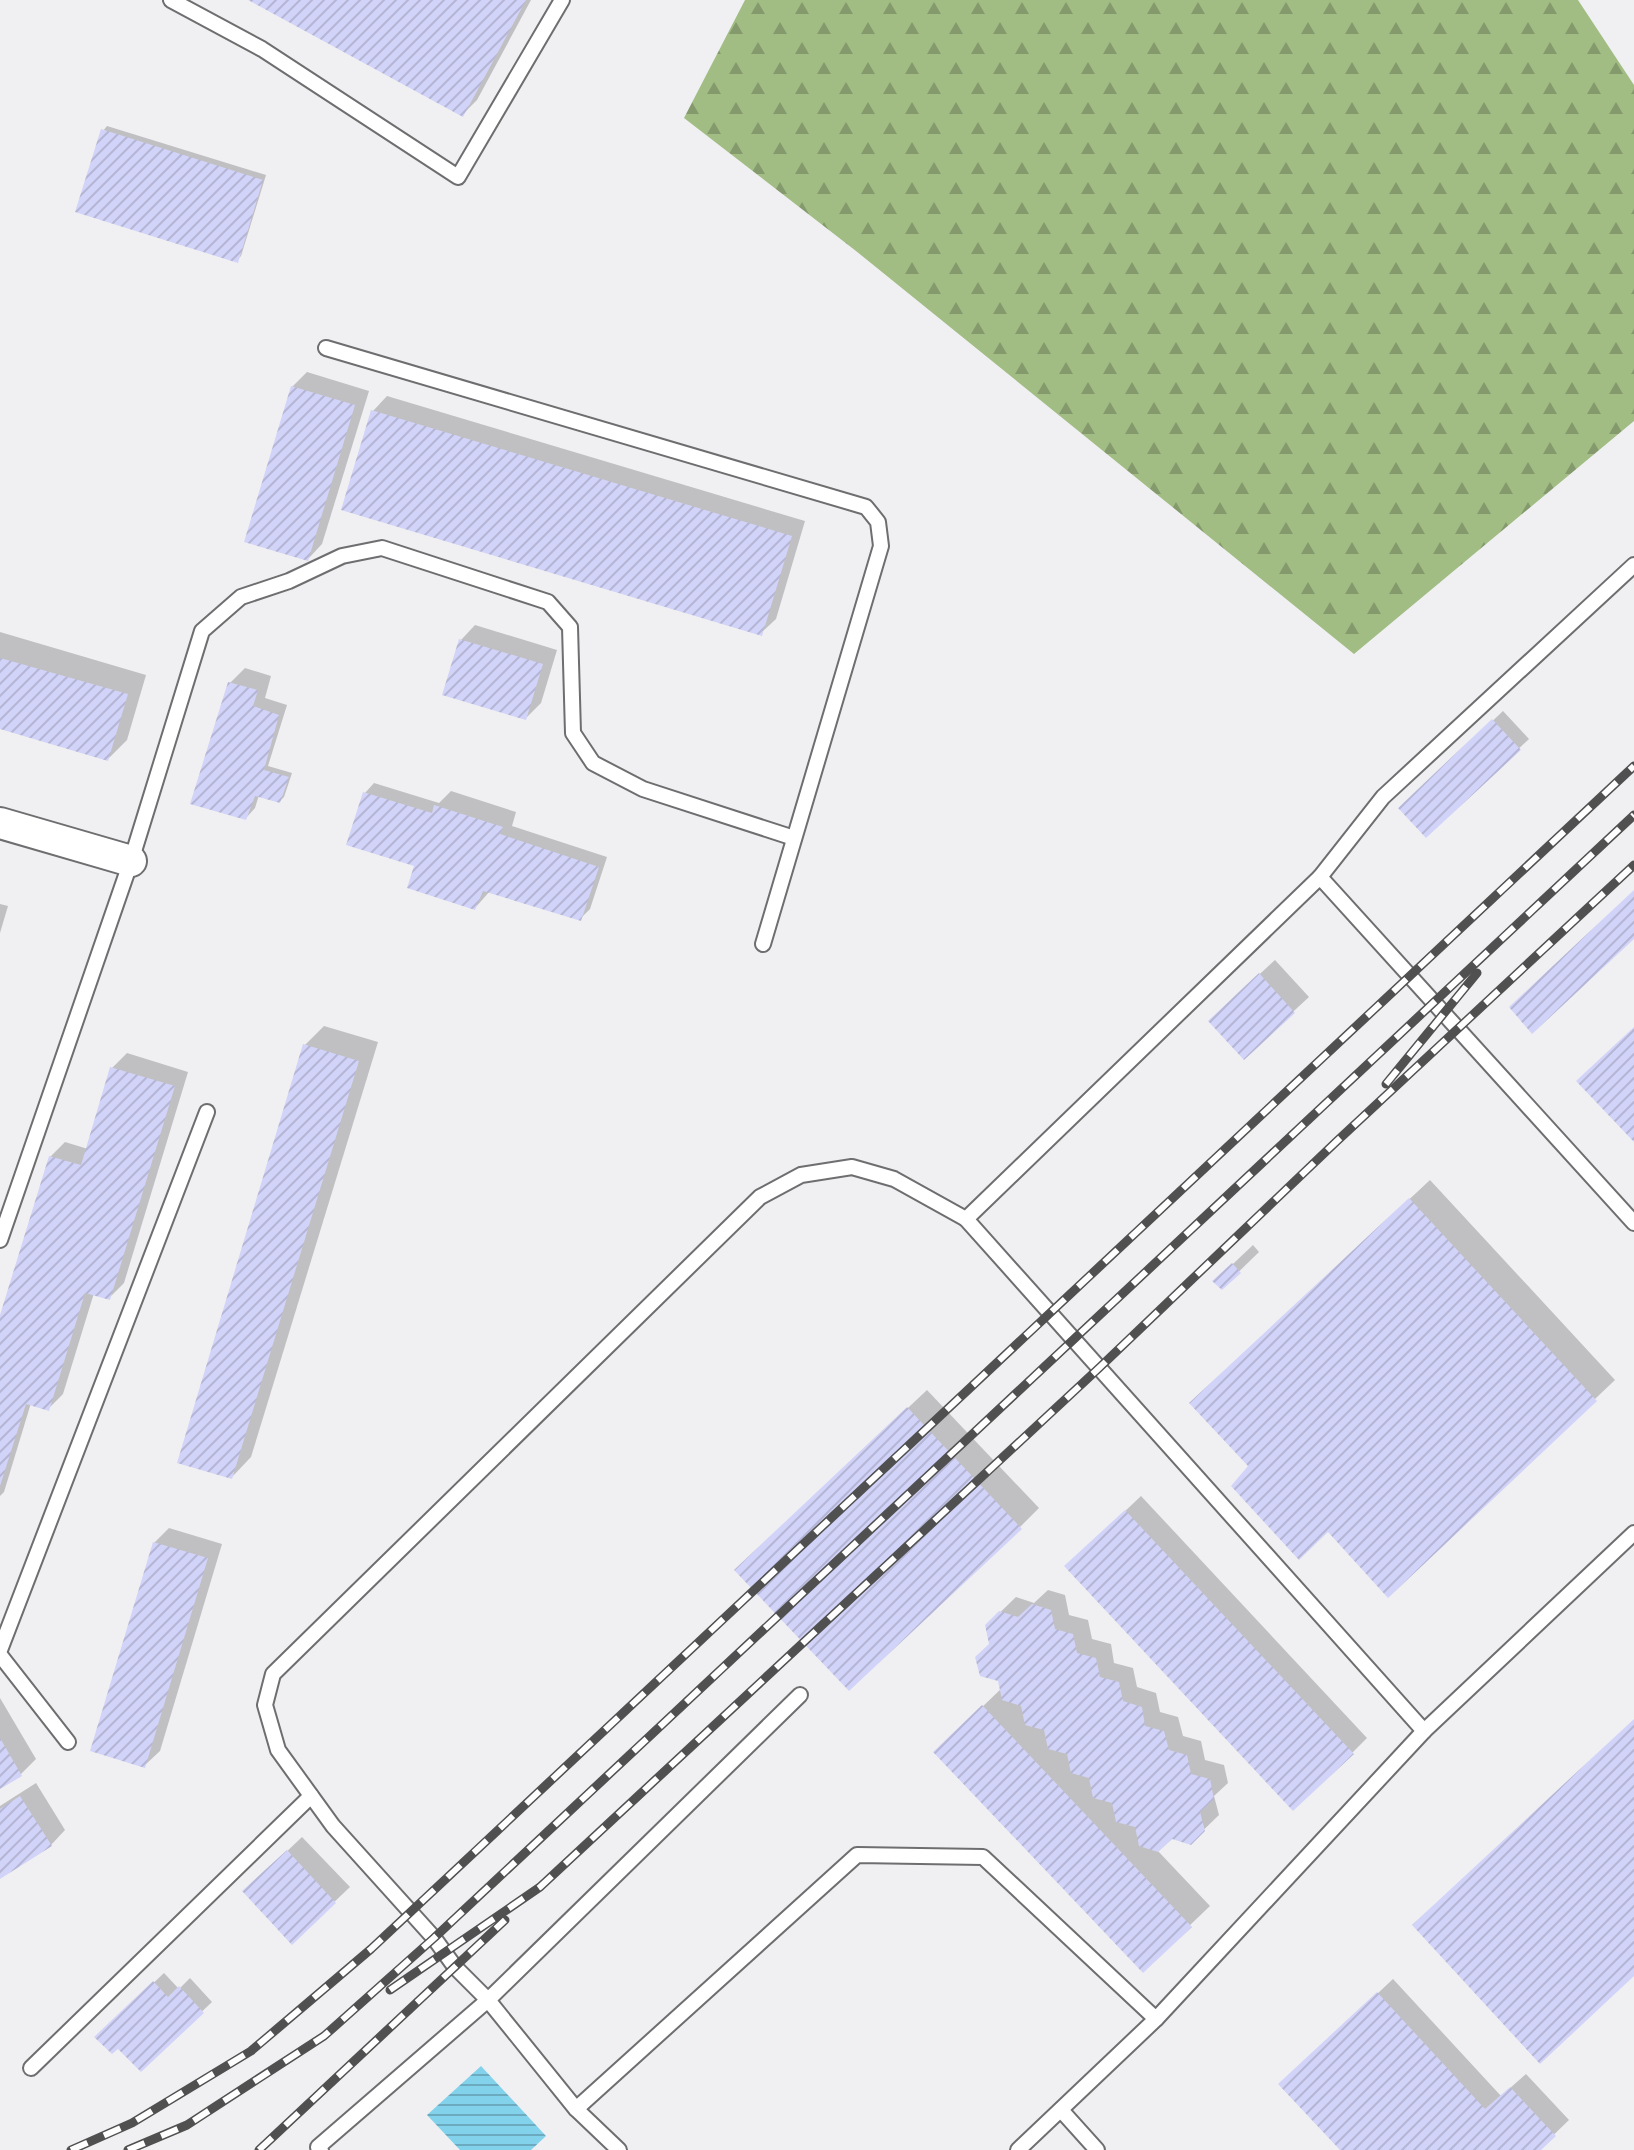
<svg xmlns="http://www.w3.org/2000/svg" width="1634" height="2150" font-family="'Space Grotesk',sans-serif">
  <defs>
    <pattern id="forest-firs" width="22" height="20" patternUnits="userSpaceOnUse" patternTransform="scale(2)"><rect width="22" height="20" fill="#a1bd83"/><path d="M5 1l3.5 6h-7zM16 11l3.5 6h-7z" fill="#849a6c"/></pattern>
    <pattern id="water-rules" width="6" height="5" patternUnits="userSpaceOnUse" patternTransform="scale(2)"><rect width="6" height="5" fill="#83d2eb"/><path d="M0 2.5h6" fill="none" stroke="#6cabbf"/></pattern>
    <pattern id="building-hatch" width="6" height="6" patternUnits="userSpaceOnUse" patternTransform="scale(2)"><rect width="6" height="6" fill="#d2d3f8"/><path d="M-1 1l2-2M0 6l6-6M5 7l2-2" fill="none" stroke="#b5b6d5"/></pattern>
  </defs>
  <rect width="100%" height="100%" fill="#f0f0f3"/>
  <path fill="url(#forest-firs)" d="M745,0H1578L1634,85V421L1354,654L856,251L684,118Z"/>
  <path fill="url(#water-rules)" d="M481,2066L546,2136L531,2150H460L427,2115Z"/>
  <g fill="#0003">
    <path d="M252,0H531L477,100L462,115Z"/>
    <path d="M107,126L266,175L241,256L237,260L103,131Z"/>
    <path d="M307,372L369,391L322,544L308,559L292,387Z"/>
    <path d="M387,396L805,521L776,619L761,633L373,411Z"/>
    <path d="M475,625L557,650L541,703L526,718L461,640Z"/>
    <path d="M0,632L146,675L127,740L108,759L0,727Z"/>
    <path d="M245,668L271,676L265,698L287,705L268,766L292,773L284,797L280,801L259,795L255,808L246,818L192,803L230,683Z"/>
    <path d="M1503,711L1529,739L1427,835L1401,808Z"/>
    <path d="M374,783L439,803L451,791L516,812L512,826L607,857L590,909L580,919L490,891L475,908L419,858L365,793Z"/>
    <path d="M0,904L8,906L0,933Z"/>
    <path d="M1275,960L1309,997L1244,1057L1225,1006Z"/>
    <path d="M324,1026L378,1042L251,1457L232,1477L305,1045Z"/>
    <path d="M127,1053L188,1072L124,1283L109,1298L94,1293L63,1394L48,1409L31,1403L4,1492L0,1496V1322L50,1157L65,1142L88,1149L112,1068Z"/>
    <path d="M1430,1180L1615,1380L1388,1595L1328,1530L1251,1466L1211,1384Z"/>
    <path d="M1253,1245L1259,1252L1222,1288L1215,1281Z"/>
    <path d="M927,1390L1039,1508L1020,1527L756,1551Z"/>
    <path d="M1141,1496L1367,1738L1352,1753L1082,1552Z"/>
    <path d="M169,1528L222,1544L160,1751L145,1765L154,1543Z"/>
    <path d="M1048,1590L1065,1595L1069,1615L1088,1620L1092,1639L1111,1644L1114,1663L1133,1668L1137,1687L1156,1693L1160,1712L1178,1717L1183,1736L1201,1741L1205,1760L1224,1765L1228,1783L1214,1796L1219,1815L1190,1843L1171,1836L1157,1850L1210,1906L1143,1970L956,1732L1002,1688L987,1625L1016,1597L1034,1603Z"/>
    <path d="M0,1698L36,1759L21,1774L0,1787Z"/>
    <path d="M36,1783L65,1830L51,1845L0,1877V1806Z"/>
    <path d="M302,1837L350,1887L292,1942L260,1877Z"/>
    <path d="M164,1973L179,1989L190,1978L212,2002L141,2069L118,2046L97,2037Z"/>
    <path d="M1393,1979L1501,2096L1526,2074L1569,2120L1538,2150H1342L1296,2070Z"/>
  </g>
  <g fill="url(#building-hatch)">
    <path d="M248,0H526L463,117Z"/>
    <path d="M101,129L263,180L238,263L75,212Z"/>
    <path d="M291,386L355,405L308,561L244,542Z"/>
    <path d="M371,410L792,536L762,636L341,510Z"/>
    <path d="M459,639L543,664L526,720L442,695Z"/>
    <path d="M0,658L128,694L108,761L0,729Z"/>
    <path d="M228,682L258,690L253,706L279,715L264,770L289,777L280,803L255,796L246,820L190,804Z"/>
    <path d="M1492,719L1521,750L1426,838L1398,808Z"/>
    <path d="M363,792L432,813L434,805L503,827L500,834L599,867L581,921L483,891L475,910L407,888L414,866L346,845Z"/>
    <path d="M1634,890V939L1532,1034L1509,1007Z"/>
    <path d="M1259,973L1295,1013L1244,1060L1208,1021Z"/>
    <path d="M1634,1027V1142L1576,1081Z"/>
    <path d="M303,1044L359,1061L232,1479L177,1463Z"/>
    <path d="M110,1067L175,1086L110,1300L85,1293L49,1411L26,1404L0,1486V1315L49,1156L81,1165Z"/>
    <path d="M1409,1198L1597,1401L1388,1598L1328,1532L1299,1560L1231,1486L1248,1466L1189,1403Z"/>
    <path d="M1232,1263L1241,1273L1222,1290L1212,1281Z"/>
    <path d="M907,1407L1022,1529L849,1691L734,1570Z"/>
    <path d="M1125,1510L1354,1754L1293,1811L1064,1566Z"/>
    <path d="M153,1542L208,1558L145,1768L90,1751Z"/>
    <path d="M1032,1604L1051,1610L1055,1629L1073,1634L1077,1653L1096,1658L1100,1677L1119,1682L1123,1701L1142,1707L1145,1726L1164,1731L1169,1750L1187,1755L1191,1774L1210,1779L1214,1799L1200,1812L1205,1831L1191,1845L1172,1839L1158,1852L1139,1846L1135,1827L1116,1822L1112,1803L1093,1798L1089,1778L1071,1773L1067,1754L1048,1749L1044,1730L1025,1725L1021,1706L1002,1700L998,1681L980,1676L975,1657L989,1644L985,1625L999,1611L1018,1617Z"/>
    <path d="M982,1705L1192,1927L1143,1973L933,1752Z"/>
    <path d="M1634,1719V1976L1540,2064L1412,1925Z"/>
    <path d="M0,1738L22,1776L0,1789Z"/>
    <path d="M20,1796L52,1846L0,1879V1809Z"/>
    <path d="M287,1850L336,1903L292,1945L242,1891Z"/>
    <path d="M153,1981L168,1997L179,1986L204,2013L141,2072L118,2049L112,2054L94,2037Z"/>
    <path d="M1377,1992L1485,2109L1510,2087L1556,2136L1541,2150H1340L1278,2084Z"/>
  </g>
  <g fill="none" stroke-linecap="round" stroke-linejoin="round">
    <g stroke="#6e6e70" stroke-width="18">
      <g id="lane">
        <path d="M171,0L262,49L458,177L562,0"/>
        <path d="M326,348L866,507L878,522L881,546L763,944"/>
        <path d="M1320,877L1383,797L1634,565"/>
        <path d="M966,1219L1424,1731L1634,1533"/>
        <path d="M0,1240L131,861L202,631L241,597L289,581L342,556L382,548L548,602L570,627L573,733L593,763L643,789L794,838"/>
        <path d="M0,1650L207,1112"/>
        <path d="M0,1655L68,1742"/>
        <path d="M800,1695L488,2000L455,1967L434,1938L333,1826L278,1750L265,1705L273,1674L760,1197L801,1175L852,1167L894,1179L966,1219L1320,877L1634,1223"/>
        <path d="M31,2068L311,1796"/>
        <path d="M576,2109L857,1855L983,1857L1156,2019L1424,1731"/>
        <path d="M1061,2110L1097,2150"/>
        <path d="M321,2150L318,2147L488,2000L576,2109L619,2150"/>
        <path d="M1018,2150L1156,2019"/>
      </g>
    </g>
    <g stroke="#6e6e70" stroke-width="34">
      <path id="street" d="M0,823L131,861"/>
    </g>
    <use href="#lane" stroke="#fff" stroke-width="14"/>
    <use href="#street" stroke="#fff" stroke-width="30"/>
    <g stroke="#505051" stroke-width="9">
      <g id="rail">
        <path d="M1386,1084L1477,973"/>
        <path d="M390,1990L540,1887L1099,1368L1337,1141L1634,865"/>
        <path d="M71,2150L132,2123L251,2051L371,1949L1634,766"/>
        <path d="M128,2150L187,2125L324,2036L434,1938L1634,815"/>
        <path d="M259,2150L505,1920"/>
      </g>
    </g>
    <use href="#rail" stroke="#fefeff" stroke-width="6" stroke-dasharray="18" stroke-linecap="butt"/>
  </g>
</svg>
